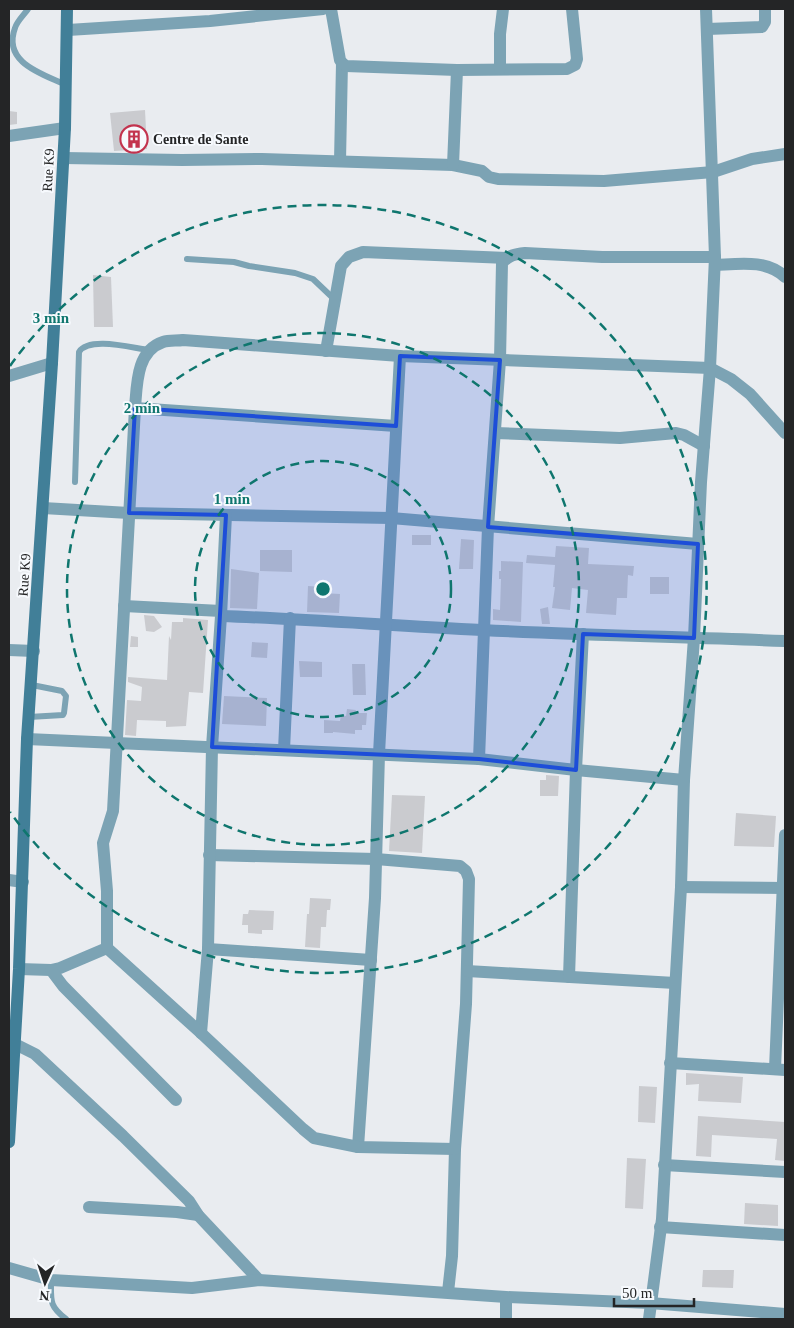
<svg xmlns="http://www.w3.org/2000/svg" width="794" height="1328" font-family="Georgia,serif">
  <rect width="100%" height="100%" fill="#e9ecf0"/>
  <g fill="#cacbcf">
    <path d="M145,110L147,149L114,151L110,113Z"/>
    <path d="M9,111L17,112V124L9,125Z"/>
    <path d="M93,275L111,277L113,327H94Z"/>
    <rect x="412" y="535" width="19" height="10"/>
    <path d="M461,539L474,540L473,569H459Z"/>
    <path d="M556,546L589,548L588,564L634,566L633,576L628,575L627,598H617L616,615L586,613L588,590L572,588L570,610L552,608L555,587H553L555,565L526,563L527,555L555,557Z"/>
    <path d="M260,550H292V572L260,571Z"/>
    <path d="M501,561L523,562L521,622L493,620V609L500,610L501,579H499V571H501Z"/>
    <path d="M231,569L259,573L257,609L230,608Z"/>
    <rect x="650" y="577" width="19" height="17"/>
    <path d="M308,586L323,587L322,593L340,594L339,613L307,612Z"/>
    <path d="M548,607L550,624H542L540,609Z"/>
    <path d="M144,615L154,616L162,627L154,632L146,631Z"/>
    <path d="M183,618L208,620L203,693L189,692L186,726L166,727V721L137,720L136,736L125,735L127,700L141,701L142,687L128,682V677L167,680L169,636L171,640L172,622H183Z"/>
    <path d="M131,636L138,637V647H130Z"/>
    <path d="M252,642L268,643L267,658L251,657Z"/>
    <path d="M299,661L322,662V677H300Z"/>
    <path d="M352,664H365L366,695H353Z"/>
    <path d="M224,696L267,698L266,726L222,724Z"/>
    <path d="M347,709L356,710L355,713H367L366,725H362V730H355V734L333,732V733H324V720L340,721L341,715L346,716Z"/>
    <path d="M546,775L559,776L558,796H540V780H546Z"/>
    <path d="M392,795L425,796L422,853L389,851Z"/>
    <path d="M736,813L776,816L774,847L734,846Z"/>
    <path d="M310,898L331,899L330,910H327L326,927H321L320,948L305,947L307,914H309Z"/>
    <path d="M249,910L274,911L273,930H262V934L248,933V925H242L243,914H248Z"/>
    <path d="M686,1073L743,1077L741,1103L698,1101L699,1084L686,1085Z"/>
    <path d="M639,1086L657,1087L655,1123L638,1122Z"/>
    <path d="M698,1116L785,1122V1161L775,1160L777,1139L712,1135L711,1157L696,1156Z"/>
    <path d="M627,1158L646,1159L643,1209L625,1208Z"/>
    <path d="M745,1203L778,1205V1226L744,1224Z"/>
    <path d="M703,1270H734L733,1288L702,1287Z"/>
  </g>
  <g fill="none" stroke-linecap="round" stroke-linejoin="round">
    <g stroke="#7ca3b4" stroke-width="6">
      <path d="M28,9C24,15 17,21 15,28C2,63 43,74 66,85"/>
      <path d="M187,259L234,262L249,266L295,273L313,279L334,299"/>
      <path d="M75,482L79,352C89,336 132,348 149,350"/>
      <path d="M29,717L63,715L64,713L66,696L62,691L32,685"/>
      <path d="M51,1280C51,1301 49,1306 66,1319"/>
    </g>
    <g stroke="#7ca3b4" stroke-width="12">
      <path d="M331,9L340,60L342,63L340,161"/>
      <path d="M707,29L762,27L765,22V9"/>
      <path d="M68,30L210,21L323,9"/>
      <path d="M342,63L346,66L457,70L567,69L575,65L577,59L572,9"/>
      <path d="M500,69V34L503,9"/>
      <path d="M9,136L65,128"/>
      <path d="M64,158L182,160L262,159L453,165L482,171L489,177L498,179L604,181L713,172L752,159L785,154"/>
      <path d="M453,165L457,70"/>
      <path d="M715,265C738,264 767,259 785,277"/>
      <path d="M326,351L341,266L349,257L363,252L507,258"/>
      <path d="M9,376L52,363"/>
      <path d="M135,408L396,426"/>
      <path d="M495,433L620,438L676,433L684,435L704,446"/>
      <path d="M43,508L129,513L391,518L698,544"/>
      <path d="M124,606L221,611"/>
      <path d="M221,616C308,619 395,626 482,630C583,635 684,637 785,641"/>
      <path d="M9,650L34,651"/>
      <path d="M27,739L479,759L576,770L684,780"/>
      <path d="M284,750L290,618"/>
      <path d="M479,759L488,527L500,360L502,263C509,255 515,254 525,253L602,257H715"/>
      <path d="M209,855L376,859L460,866L466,871L469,879L466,1004L455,1149L452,1256L448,1292"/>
      <path d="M9,880L23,882"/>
      <path d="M681,887L785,888"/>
      <path d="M208,949L371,960"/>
      <path d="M19,969L51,970L60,968L107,948"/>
      <path d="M51,970L63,986L176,1100"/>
      <path d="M467,971L675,983"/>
      <path d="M569,977L576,770L583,634"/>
      <path d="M201,1033L208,949L212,747L221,616L226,515"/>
      <path d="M15,1044L35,1054L123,1136L189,1201L198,1215L259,1280"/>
      <path d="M670,1063L785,1070"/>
      <path d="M775,1069L785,835"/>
      <path d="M358,1147L375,898L379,754L400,356"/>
      <path d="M455,1149L358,1147L314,1138L303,1129L201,1033L107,948V891L103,843L113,811L135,408C137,385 136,351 163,342C169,340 177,341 183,340L400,356L710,368L731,379L750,394L785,433"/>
      <path d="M664,1165L785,1172"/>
      <path d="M89,1207L177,1212L198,1215"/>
      <path d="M660,1227L785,1235"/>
      <path d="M9,1268L51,1280L192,1288L259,1280L506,1297L650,1303L785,1314"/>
      <path d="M506,1297V1319"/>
      <path d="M649,1319L662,1219L681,887L684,780L694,638L701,482L710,368L715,257L706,9"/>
    </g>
    <path stroke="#417f98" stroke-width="12" d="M9,1142L19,969L27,739L52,363L65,128L67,9"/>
  </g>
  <path fill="#1d4ed8" fill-opacity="0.2" stroke="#1d4ed8" stroke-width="4" stroke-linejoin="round" d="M400,356L500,360L488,527L698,544L694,638L583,634L576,770L479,759L212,747L226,515L129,513L135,408L396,426Z"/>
  <g fill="none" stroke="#0f766e" stroke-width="2.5" stroke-dasharray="9 6">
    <circle cx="323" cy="589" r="128"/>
    <circle cx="323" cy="589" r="256"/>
    <path d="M10 366A384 384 0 1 1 10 812"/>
  </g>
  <defs>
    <g id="building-ring" transform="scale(1.4375)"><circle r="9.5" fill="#f6f9fd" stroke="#c3334e" stroke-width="1.5"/><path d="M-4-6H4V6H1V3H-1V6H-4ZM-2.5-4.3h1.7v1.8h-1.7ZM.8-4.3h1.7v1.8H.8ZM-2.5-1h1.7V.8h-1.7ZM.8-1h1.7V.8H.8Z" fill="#c3334e"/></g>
  </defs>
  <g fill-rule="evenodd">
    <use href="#building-ring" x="134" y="139"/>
  </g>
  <g text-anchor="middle" stroke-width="4" stroke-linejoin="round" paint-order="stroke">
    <g font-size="14" font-weight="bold" fill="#242526" stroke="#f6f9fd" text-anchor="start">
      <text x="153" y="144">Centre de Sante</text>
    </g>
    <g font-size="14" fill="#242526" stroke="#f6f9fd">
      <text transform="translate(48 170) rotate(-87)" y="5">Rue K9</text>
      <text transform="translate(24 575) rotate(-86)" y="5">Rue K9</text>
    </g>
  </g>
  <circle cx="323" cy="589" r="8" fill="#0f766e" stroke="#f6f9fd" stroke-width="2.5"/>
  <g font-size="15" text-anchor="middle" font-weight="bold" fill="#0f766e" stroke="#f6f9fd" stroke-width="4" stroke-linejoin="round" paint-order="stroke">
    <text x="51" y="323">3 min</text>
    <text x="142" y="413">2 min</text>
    <text x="232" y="504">1 min</text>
  </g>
  <rect width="794" height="1328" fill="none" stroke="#242526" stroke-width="20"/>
  <g transform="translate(45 1283) rotate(183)" stroke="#f6f9fd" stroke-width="4" paint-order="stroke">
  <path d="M0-4L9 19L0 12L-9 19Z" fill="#242526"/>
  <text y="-8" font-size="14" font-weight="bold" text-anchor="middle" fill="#242526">N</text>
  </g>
  <path d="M614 1298v8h80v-8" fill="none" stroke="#242526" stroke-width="2.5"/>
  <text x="622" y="1298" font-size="15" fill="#242526" stroke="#f6f9fd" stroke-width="4" paint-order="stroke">50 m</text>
</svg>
